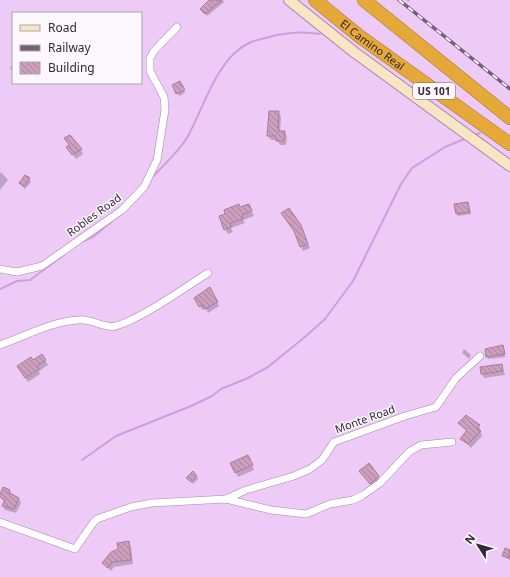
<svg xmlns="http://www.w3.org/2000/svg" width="510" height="577" font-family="'Noto Sans',sans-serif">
  <defs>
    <pattern id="building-back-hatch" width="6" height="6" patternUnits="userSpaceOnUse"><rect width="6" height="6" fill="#ce9ebd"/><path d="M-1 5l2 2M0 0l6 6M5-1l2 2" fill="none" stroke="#a8819a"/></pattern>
  </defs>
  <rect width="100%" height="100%" fill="#eecaf6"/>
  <g fill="#0003">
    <path d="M210,0H223L224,2L207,16L203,12Z"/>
    <path d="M13,65V72L10,68Z"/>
    <path d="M180,82L185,93L179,96L173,85Z"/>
    <path d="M278,112L281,117L280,132H284L287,136L286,145H280L277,140H271L268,136Z"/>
    <path d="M81,150L83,154L76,159L70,151Z"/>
    <path d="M1,172L8,180L0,190V174Z"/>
    <path d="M29,179L31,182L25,189L20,183Z"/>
    <path d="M468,203L471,214L458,216L457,214Z"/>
    <path d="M249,205L254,216L243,220L245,223L231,228L233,232L228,234L225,229L240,208Z"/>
    <path d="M300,226L310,248L303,251L301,246Z"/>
    <path d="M209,288L219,306L208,313L206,309L202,310L196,298Z"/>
    <path d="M503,346L505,357L488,359L487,357Z"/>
    <path d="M464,349L471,355L469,359L462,353Z"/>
    <path d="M42,355L48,365L39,371L40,374L28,382L18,366L32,361Z"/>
    <path d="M502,365L505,375L484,378L482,374Z"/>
    <path d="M466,416L479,426L482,436L471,448L462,439L467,432L459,423Z"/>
    <path d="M250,460L254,470L238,477L232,463Z"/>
    <path d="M369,464L381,481L373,488L363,475Z"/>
    <path d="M197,476L198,479L193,484L187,478Z"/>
    <path d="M4,488L19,498L21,503L16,513L5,510L3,506L4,502L0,496Z"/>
    <path d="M129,542L131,547L133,564L114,567L111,571L103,563Z"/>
    <path d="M506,550L510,551V560L503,556Z"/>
  </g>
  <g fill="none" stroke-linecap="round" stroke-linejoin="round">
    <g stroke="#d09edc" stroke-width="2">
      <path d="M408,1L409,0"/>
      <path d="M475,135L480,133"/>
      <path d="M150,180C162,166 179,152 188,136C204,107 217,58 249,43C255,40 263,39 269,37C287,32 302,31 320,34"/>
      <path d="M81,242L93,237L118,216"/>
      <path d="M0,289L17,281L30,280L65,254"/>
      <path d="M82,460L116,436L191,406L212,396L221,389L248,378L268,367L306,336L325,319L353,281L401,184L412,168L445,147L467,138"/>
    </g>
  </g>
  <g fill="url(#building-back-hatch)" stroke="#ab7d9b">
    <path d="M209,0H222L205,14L200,9Z"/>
    <path d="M180,81L185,90L176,94L172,85Z"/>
    <path d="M269,111H279L278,131H285L284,141H276V136H267Z"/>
    <path d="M70,135L82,149L72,155L66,147L69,145L64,138Z"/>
    <path d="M25,175L30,178L24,187L19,183Z"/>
    <path d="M468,202L470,212L456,214L454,204Z"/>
    <path d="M239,204L240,207L249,204L252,211L242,215L243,219L230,223L231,227L224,230L219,216L225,214L224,210Z"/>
    <path d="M289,208L301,225L308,244L300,247L294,231L281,213Z"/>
    <path d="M210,287L218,302L205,309L202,305L199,307L194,298Z"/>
    <path d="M503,345L505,354L486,357L485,349Z"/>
    <path d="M42,354L46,360L37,366L39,369L25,378L17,366L31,357L33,360Z"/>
    <path d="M502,364L503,371L481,374L480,367Z"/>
    <path d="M466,415L480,425L477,428L481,431L468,444L460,439L467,430L458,423Z"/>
    <path d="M248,455L253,465L235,473L230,463Z"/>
    <path d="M369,463L379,476L370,484L359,471Z"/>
    <path d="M193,471L197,476L191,482L186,478Z"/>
    <path d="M3,487L10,490L9,493L19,498L14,509L2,506L5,500L0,497V494Z"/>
    <path d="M129,541L131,560L112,562L108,568L102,563L111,552L118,549L117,543Z"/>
    <path d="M505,548L510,550L509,558L502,556Z"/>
  </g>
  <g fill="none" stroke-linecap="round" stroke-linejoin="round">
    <g stroke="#a685ae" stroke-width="8">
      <g id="street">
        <path d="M0,269L17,272L42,266L122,210L144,187L157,160L165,110L164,97L150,71V58L154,51L177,27"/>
        <path d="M0,345C26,336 50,322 78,320C91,318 104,329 116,326C143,318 184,288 208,273"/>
        <path d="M226,499L246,490L294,476L310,469L322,460L334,442L405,416L436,407L456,378L480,356"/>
        <path d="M0,522L75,549L93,523L97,519L131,507L152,503L226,499L271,510L306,514L330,504L353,500L363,495L380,483L409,452L421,445L452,442"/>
      </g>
    </g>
    <g stroke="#a685ae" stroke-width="12">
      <path id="secondary" d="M289,0L354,52L510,166"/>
    </g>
    <g stroke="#a67b37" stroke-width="14">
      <g id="highway">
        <path id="s1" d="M315,0L359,36L510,144"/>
        <path d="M364,0L510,118"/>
      </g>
    </g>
    <use href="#street" stroke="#fff" stroke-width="7"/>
    <use href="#secondary" stroke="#f7e5c3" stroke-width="10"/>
    <use href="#highway" stroke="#e4a938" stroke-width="13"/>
    <g stroke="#745f79" stroke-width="3.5">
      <path id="rail" d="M399,0L510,89"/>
    </g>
    <use href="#rail" stroke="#fcf8fd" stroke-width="2" stroke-dasharray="6" stroke-linecap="butt"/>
  </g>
  <g text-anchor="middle" stroke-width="3" stroke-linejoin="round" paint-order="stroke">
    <rect fill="#fcf8fd" stroke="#6f6572" stroke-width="1" x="413" y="83" width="42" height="16" rx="3"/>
    <g font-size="10" font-weight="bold" fill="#332636">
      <text x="434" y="95">US 101</text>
    </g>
    <g font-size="11" fill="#332636" stroke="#fcf8fd">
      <text dy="4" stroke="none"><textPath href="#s1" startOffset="73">El Camino Real</textPath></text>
      <text transform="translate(94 215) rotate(-36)" y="4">Robles Road</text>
      <text transform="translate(365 419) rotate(-20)" y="4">Monte Road</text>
    </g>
  </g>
  <rect x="12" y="12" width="130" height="72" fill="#fcf8fd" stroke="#aca4ad"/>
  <rect x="20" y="25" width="20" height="6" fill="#f7e5c3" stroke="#aca4ad"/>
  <text x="48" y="32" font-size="12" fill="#332636">Road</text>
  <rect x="20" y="45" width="20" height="6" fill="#745f79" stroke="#aca4ad"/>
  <text x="48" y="52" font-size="12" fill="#332636">Railway</text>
  <rect x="20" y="62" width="20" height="12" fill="url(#building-back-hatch)" stroke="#aca4ad"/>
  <text x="48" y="72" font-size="12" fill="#332636">Building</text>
  <g transform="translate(478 545) rotate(307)" stroke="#fcf8fd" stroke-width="3" paint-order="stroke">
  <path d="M0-3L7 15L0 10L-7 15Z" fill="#332636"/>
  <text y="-6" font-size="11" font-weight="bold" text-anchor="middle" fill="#332636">N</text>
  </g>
</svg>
